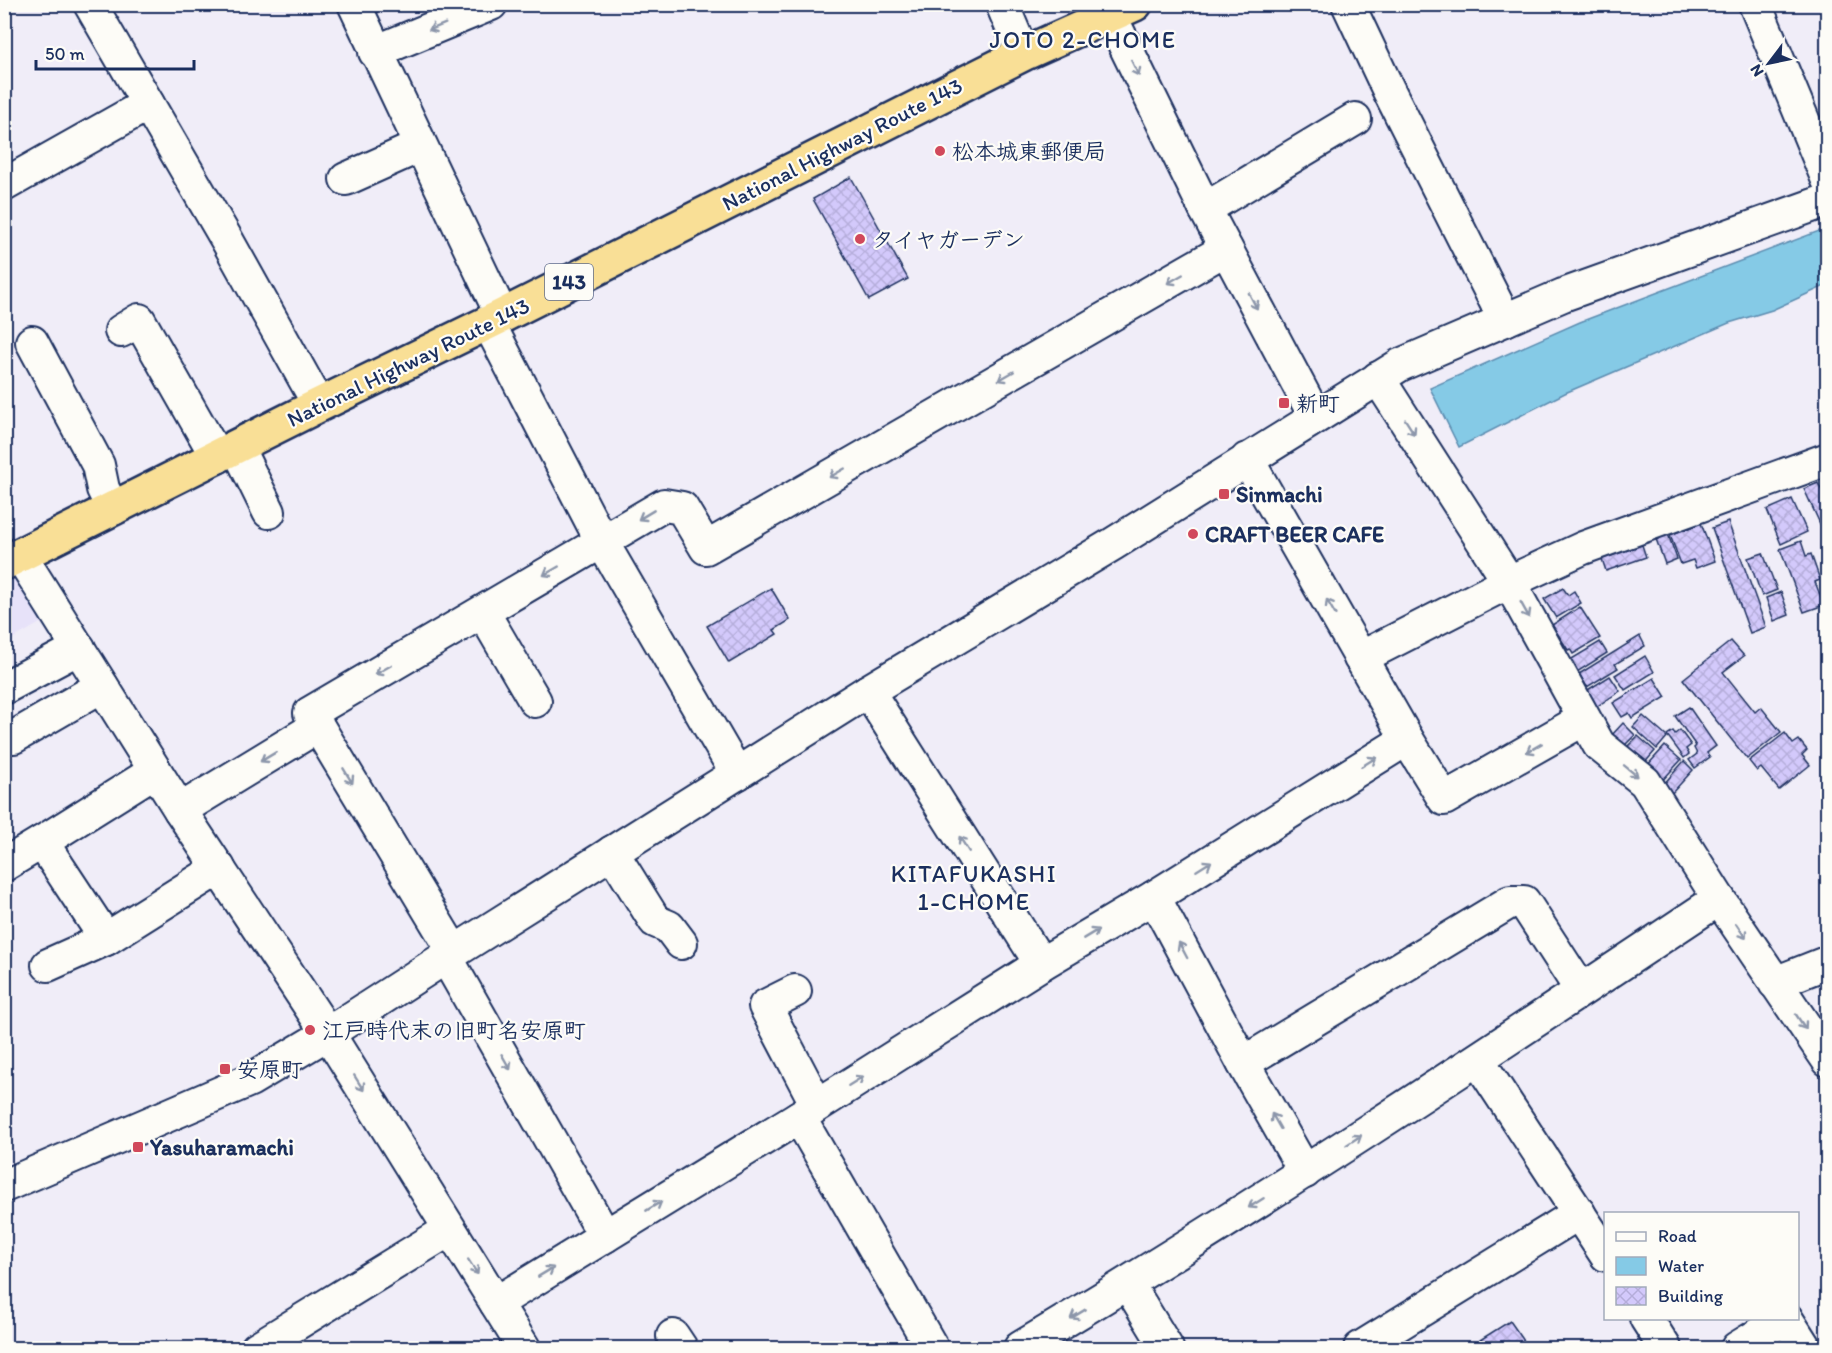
<svg xmlns="http://www.w3.org/2000/svg" width="1832" height="1353" font-family="Itim,'Klee One',sans-serif">
  <defs>
    <pattern id="building-cross-hatch" width="8" height="8" patternUnits="userSpaceOnUse" patternTransform="scale(1.5)"><rect width="8" height="8" fill="#d3c9fb"/><path d="M0 0l8 8M0 8l8-8" fill="none" stroke="#b5adda"/></pattern>
  </defs>
  <rect width="100%" height="100%" fill="#f0edf8"/>
  <filter id="ink" filterUnits="userSpaceOnUse"><feTurbulence type="fractalNoise" baseFrequency=".0167" numOctaves="2"/><feDisplacementMap in="SourceGraphic" scale="12" xChannelSelector="R" yChannelSelector="G"/><feConvolveMatrix kernelMatrix="1 2 1 2 8 2 1 2 1" color-interpolation-filters="sRGB"/></filter>
  <g filter="url(#ink)">
    <path fill="#e7e2f9" d="M21,569L51,617L5,643V577Z"/>
    <path fill="#85cae6" stroke="#5b8cb0" stroke-width="1.5" d="M1827,228V285L1772,310L1729,323L1565,393L1459,447L1430,388L1580,322Z"/>
    <g fill="url(#building-cross-hatch)" stroke="#1b2f5e" stroke-width="1.5">
      <path d="M851,177L908,279L869,300L813,199Z"/>
      <path d="M1818,483L1826,499L1828,498V541L1804,489Z"/>
      <path d="M1792,499L1807,532L1781,544L1767,510Z"/>
      <path d="M1728,522L1766,627L1750,633L1712,528Z"/>
      <path d="M1701,523L1715,561L1696,568L1693,560L1681,564L1670,535Z"/>
      <path d="M1668,534L1677,559L1665,564L1656,539Z"/>
      <path d="M1801,541L1806,556L1811,554L1820,580L1815,582L1824,605L1804,612L1780,549Z"/>
      <path d="M1642,545L1646,557L1606,571L1602,559Z"/>
      <path d="M1763,553L1777,590L1762,596L1748,558Z"/>
      <path d="M771,588L790,620L774,630L777,634L729,663L707,626Z"/>
      <path d="M1563,588L1568,595L1574,591L1581,603L1556,618L1544,599Z"/>
      <path d="M1781,592L1789,615L1774,621L1766,598Z"/>
      <path d="M1580,607L1600,638L1573,654L1570,649L1568,650L1552,625Z"/>
      <path d="M1640,636L1645,646L1615,664L1618,668L1587,687L1579,674Z"/>
      <path d="M1731,641L1744,656L1723,672L1755,712L1761,707L1781,732L1747,759L1683,679Z"/>
      <path d="M1600,642L1607,653L1577,672L1570,660Z"/>
      <path d="M1645,656L1654,672L1625,690L1615,675Z"/>
      <path d="M1610,676L1620,691L1596,707L1586,691Z"/>
      <path d="M1654,678L1666,697L1632,718L1629,713L1622,717L1613,703Z"/>
      <path d="M1689,707L1716,746L1707,753L1710,757L1695,768L1689,760L1697,754L1694,748L1696,746L1675,716Z"/>
      <path d="M1643,716L1667,737L1657,749L1633,727Z"/>
      <path d="M1623,723L1635,735L1624,746L1612,735Z"/>
      <path d="M1680,730L1691,745L1686,749L1689,754L1684,758L1667,735L1673,731L1675,734Z"/>
      <path d="M1785,733L1793,744L1799,740L1807,750L1802,755L1810,765L1779,790L1761,768L1757,771L1749,761Z"/>
      <path d="M1638,736L1655,751L1642,766L1624,750Z"/>
      <path d="M1665,746L1681,760L1660,783L1644,769Z"/>
      <path d="M1684,761L1693,770L1671,794L1662,786Z"/>
      <path d="M1510,1321L1529,1348H1486L1480,1340Z"/>
    </g>
    <g fill="none" stroke-linecap="round" stroke-linejoin="round">
      <g stroke="#1b2f5e" stroke-width="36">
        <g id="minor">
          <path d="M90,4L227,240L319,405"/>
          <path d="M354,4L502,316"/>
          <path d="M1002,4L1023,54"/>
          <path d="M1348,4L1389,91L1505,320"/>
          <path d="M1755,4L1828,180"/>
          <path d="M1110,15L1205,209L1315,416"/>
          <path d="M375,52L491,4"/>
          <path d="M346,179L420,146"/>
          <path d="M4,185L148,104"/>
          <path d="M1205,209L1355,119"/>
          <path d="M488,322L602,542L737,774"/>
          <path d="M121,331L139,320L217,457"/>
          <path d="M32,342L98,465L103,489L113,509"/>
          <path d="M1378,378L1509,582L1599,745L1645,782L1719,899L1828,1060"/>
          <path d="M237,447L269,512"/>
          <path d="M1247,459L1407,739L1444,799L1584,719"/>
          <path d="M20,555L180,810L336,1046L524,1348"/>
          <path d="M483,612L535,701"/>
          <path d="M1360,658L1509,582L1583,548L1828,459"/>
          <path d="M4,688L79,648"/>
          <path d="M868,691L1041,964"/>
          <path d="M14,737L102,686"/>
          <path d="M180,810L318,726"/>
          <path d="M42,842L155,771"/>
          <path d="M612,852L655,921L669,927L681,943"/>
          <path d="M4,865L42,842L106,939L219,868"/>
          <path d="M1154,897L1243,1063L1305,1172"/>
          <path d="M454,952L310,713L664,505L682,508L706,548L1226,249"/>
          <path d="M446,957L605,1236"/>
          <path d="M48,965L106,939"/>
          <path d="M1775,983L1828,962"/>
          <path d="M795,991L765,1006L817,1105"/>
          <path d="M1478,1060L1606,1255"/>
          <path d="M1243,1063L1510,902H1524L1581,990"/>
          <path d="M799,1117L932,1348"/>
          <path d="M4,1186L250,1080L327,1034L446,957L868,691L1113,544L1400,365L1563,295L1828,200"/>
          <path d="M1128,1284L1167,1348"/>
          <path d="M496,1303L799,1117L1041,964L1154,897L1407,739"/>
          <path d="M1646,1318L1665,1348"/>
          <path d="M1786,1318L1805,1348"/>
          <path d="M673,1336L681,1348"/>
          <path d="M257,1348L449,1230"/>
          <path d="M1020,1348C1258,1206 1488,1053 1719,899"/>
          <path d="M1360,1348L1579,1213"/>
          <path d="M1737,1348L1786,1318"/>
        </g>
      </g>
      <g stroke="#1b2f5e" stroke-width="38">
        <path id="highway" d="M4,563L319,405L502,316L1023,54L1135,4"/>
      </g>
      <use href="#minor" stroke="#fdfcf7" stroke-width="32"/>
      <use href="#highway" stroke="#f9df96" stroke-width="33"/>
    </g>
    <defs><path id="oneway-shaft" d="M-6 0H5M1.5-3L5.5 0L1.5 3" fill="none" stroke-width="1.6" stroke-linecap="round" stroke-linejoin="round" transform="scale(1.5)"/></defs>
    <g stroke="#8c96aa">
      <use href="#oneway-shaft" transform="translate(437 27) rotate(158)"/>
      <use href="#oneway-shaft" transform="translate(1135 68) rotate(64)"/>
      <use href="#oneway-shaft" transform="translate(1175 279) rotate(150)"/>
      <use href="#oneway-shaft" transform="translate(1253 301) rotate(62)"/>
      <use href="#oneway-shaft" transform="translate(1006 376) rotate(150)"/>
      <use href="#oneway-shaft" transform="translate(1410 427) rotate(57)"/>
      <use href="#oneway-shaft" transform="translate(837 473) rotate(150)"/>
      <use href="#oneway-shaft" transform="translate(646 515) rotate(149)"/>
      <use href="#oneway-shaft" transform="translate(551 571) rotate(150)"/>
      <use href="#oneway-shaft" transform="translate(1331 607) rotate(-120)"/>
      <use href="#oneway-shaft" transform="translate(1525 610) rotate(61)"/>
      <use href="#oneway-shaft" transform="translate(383 670) rotate(150)"/>
      <use href="#oneway-shaft" transform="translate(1534 748) rotate(150)"/>
      <use href="#oneway-shaft" transform="translate(268 757) rotate(149)"/>
      <use href="#oneway-shaft" transform="translate(1369 762) rotate(-32)"/>
      <use href="#oneway-shaft" transform="translate(1631 771) rotate(39)"/>
      <use href="#oneway-shaft" transform="translate(348 776) rotate(59)"/>
      <use href="#oneway-shaft" transform="translate(964 844) rotate(-122)"/>
      <use href="#oneway-shaft" transform="translate(1204 866) rotate(-32)"/>
      <use href="#oneway-shaft" transform="translate(1741 931) rotate(56)"/>
      <use href="#oneway-shaft" transform="translate(1091 934) rotate(-31)"/>
      <use href="#oneway-shaft" transform="translate(1183 950) rotate(-118)"/>
      <use href="#oneway-shaft" transform="translate(1801 1022) rotate(56)"/>
      <use href="#oneway-shaft" transform="translate(506 1062) rotate(60)"/>
      <use href="#oneway-shaft" transform="translate(856 1081) rotate(-32)"/>
      <use href="#oneway-shaft" transform="translate(359 1083) rotate(58)"/>
      <use href="#oneway-shaft" transform="translate(1276 1121) rotate(-120)"/>
      <use href="#oneway-shaft" transform="translate(1354 1140) rotate(-33)"/>
      <use href="#oneway-shaft" transform="translate(1256 1203) rotate(148)"/>
      <use href="#oneway-shaft" transform="translate(654 1206) rotate(-31)"/>
      <use href="#oneway-shaft" transform="translate(473 1267) rotate(57)"/>
      <use href="#oneway-shaft" transform="translate(546 1272) rotate(-31)"/>
      <use href="#oneway-shaft" transform="translate(1078 1314) rotate(149)"/>
    </g>
  </g>
  <g fill="#d1495b" stroke="#fdfcf7" stroke-width="2">
    <circle cx="940" cy="151" r="6"/>
    <circle cx="860" cy="239" r="6"/>
    <rect x="1278" y="397" width="12" height="12" rx="3"/>
    <rect x="1218" y="488" width="12" height="12" rx="3"/>
    <circle cx="1193" cy="534" r="6"/>
    <circle cx="310" cy="1030" r="6"/>
    <rect x="219" y="1063" width="12" height="12" rx="3"/>
    <rect x="132" y="1141" width="12" height="12" rx="3"/>
  </g>
  <g text-anchor="middle" stroke-width="4.5" stroke-linejoin="round" paint-order="stroke">
    <rect fill="#fdfcf7" stroke="#5f6c8c" stroke-width="1.5" x="545" y="264" width="48" height="36" rx="4.5"/>
    <g font-size="21" font-weight="bold" fill="#1b2f5e">
      <text x="569" y="289">143</text>
    </g>
    <g font-size="22" fill="#1b2f5e" stroke="#fdfcf7">
      <text transform="translate(842 144) rotate(-27)" y="8">National Highway Route 143</text>
      <text transform="translate(408 362) rotate(-26)" y="8">National Highway Route 143</text>
    </g>
    <g font-size="22" font-weight="bold" fill="#1b2f5e" stroke="#fdfcf7" text-anchor="start">
      <text x="952" y="159">松本城東郵便局</text>
      <text x="872" y="247">タイヤガーデン</text>
      <text x="1296" y="411">新町</text>
      <text x="1236" y="502">Sinmachi</text>
      <text x="1205" y="542">CRAFT BEER CAFE</text>
      <text x="322" y="1038">江戸時代末の旧町名安原町</text>
      <text x="237" y="1077">安原町</text>
      <text x="150" y="1155">Yasuharamachi</text>
    </g>
    <g font-size="24" letter-spacing="1.5" fill="#1b2f5e" stroke="#fdfcf7">
      <text x="1083" y="48">JOTO 2-CHOME</text>
      <text x="974" y="882">KITAFUKASHI<tspan x="974" dy="28">1-CHOME</tspan></text>
    </g>
  </g>
  <rect width="1832" height="1353" fill="none" stroke="#fdfcf7" stroke-width="24"/>
  <rect x="12" y="12" width="1808" height="1329" fill="none" stroke="#1b2f5e" stroke-width="2" filter="url(#ink)"/>
  <rect x="1604" y="1212" width="195" height="108" fill="#fdfcf7" stroke="#a3aaba" stroke-width="1.5"/>
  <rect x="1616" y="1232" width="30" height="9" fill="#fdfcf7" stroke="#a3aaba" stroke-width="1.5"/>
  <text x="1658" y="1242" font-size="18" fill="#1b2f5e">Road</text>
  <rect x="1616" y="1257" width="30" height="18" fill="#85cae6" stroke="#a3aaba" stroke-width="1.5"/>
  <text x="1658" y="1272" font-size="18" fill="#1b2f5e">Water</text>
  <rect x="1616" y="1287" width="30" height="18" fill="url(#building-cross-hatch)" stroke="#a3aaba" stroke-width="1.5"/>
  <text x="1658" y="1302" font-size="18" fill="#1b2f5e">Building</text>
  <g transform="translate(1769 63) rotate(238)" stroke="#fdfcf7" stroke-width="4.5" paint-order="stroke">
  <path d="M0-4.5L10 22L0 15L-10 22Z" fill="#1b2f5e"/>
  <text y="-9" font-size="16" font-weight="bold" text-anchor="middle" fill="#1b2f5e">N</text>
  </g>
  <path d="M36 60v9h158v-9" fill="none" stroke="#1b2f5e" stroke-width="3"/>
  <text x="45" y="60" font-size="18" fill="#1b2f5e" stroke="#fdfcf7" stroke-width="4.5" paint-order="stroke">50 m</text>
</svg>
